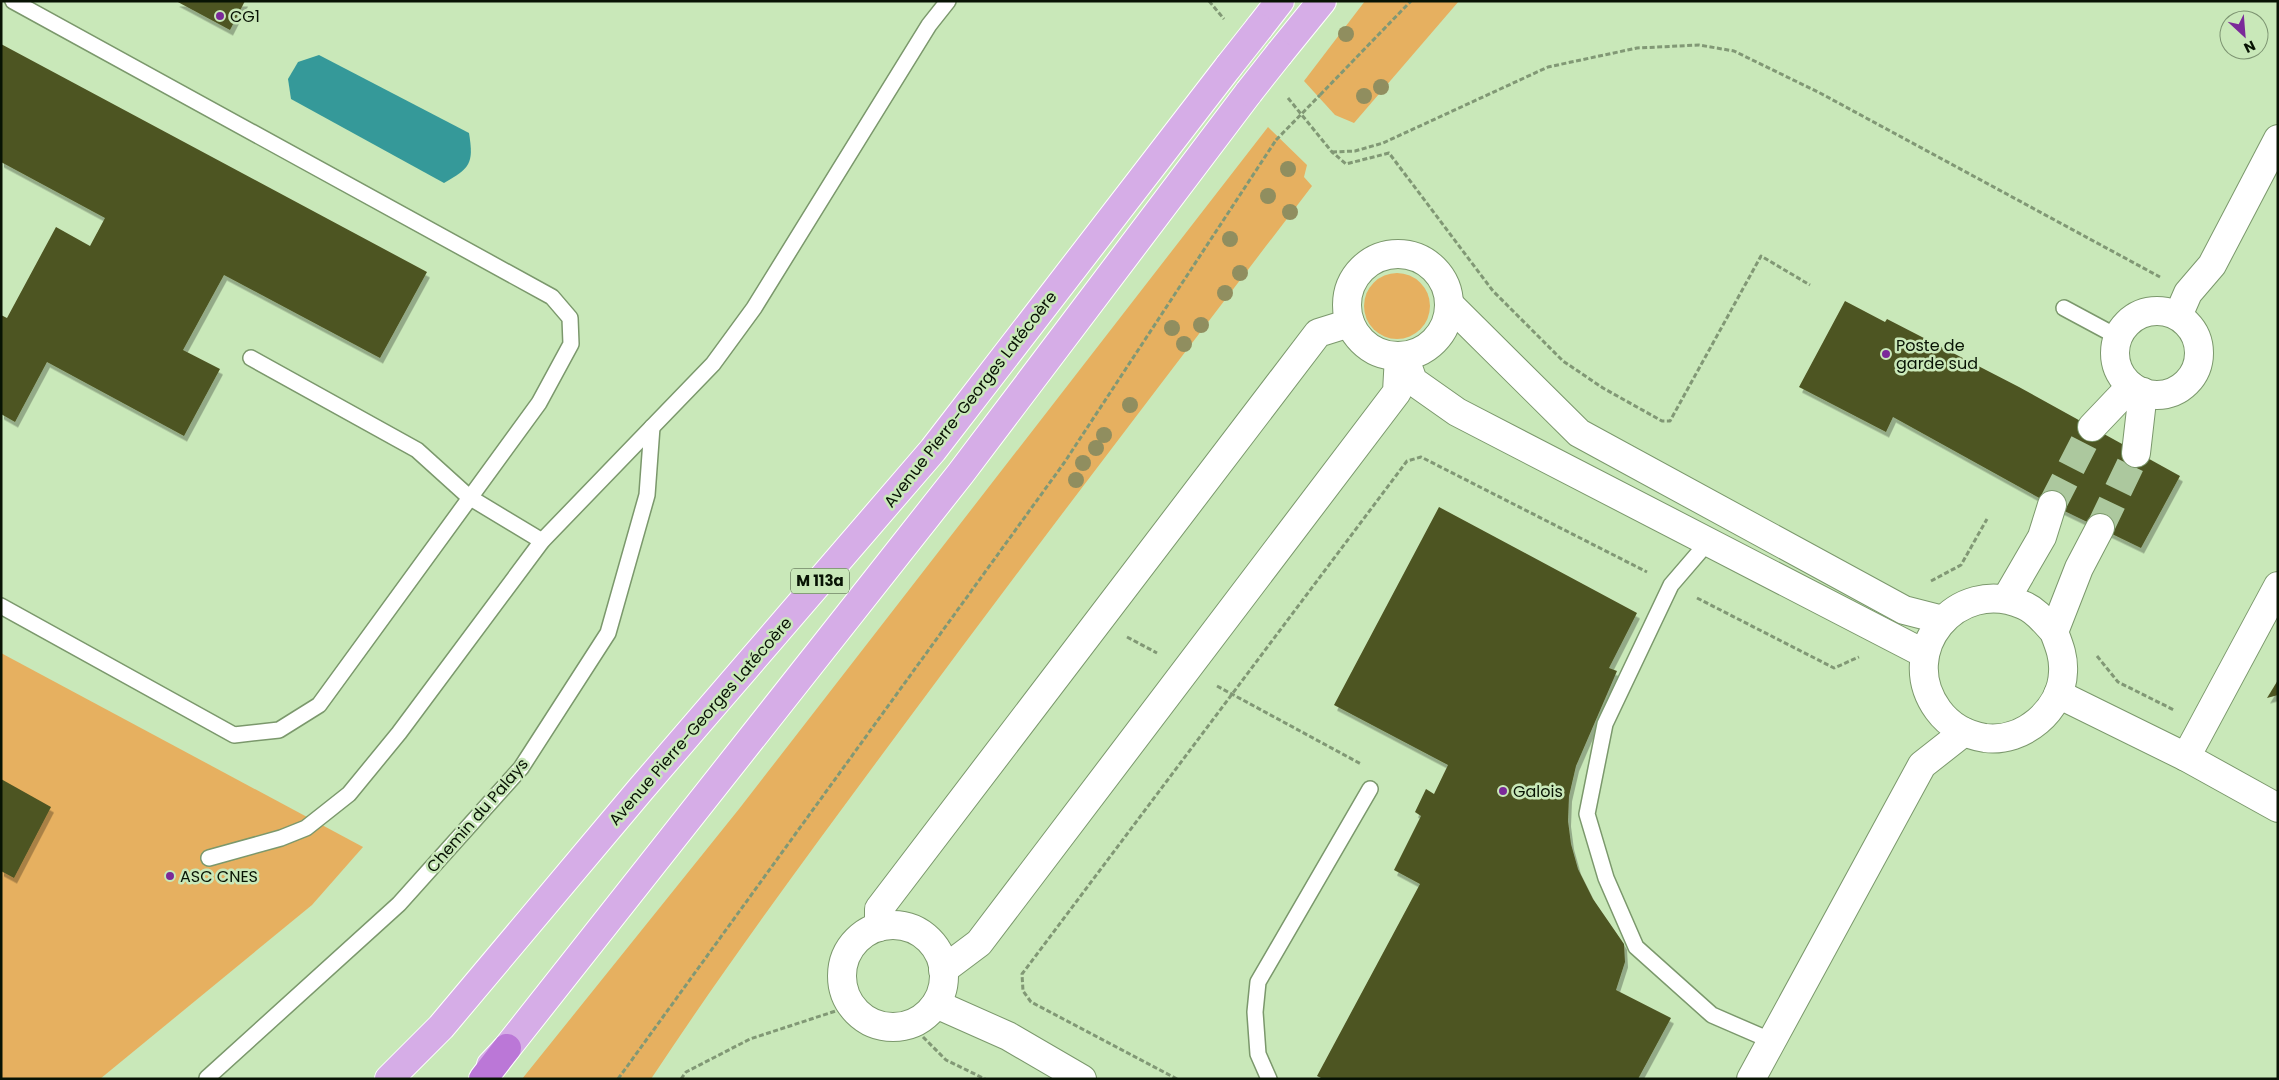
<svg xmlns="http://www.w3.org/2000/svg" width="2279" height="1080" font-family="Poppins,sans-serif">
  <defs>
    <filter id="shadow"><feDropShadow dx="3" dy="5.5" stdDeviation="0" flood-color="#0004"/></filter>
  </defs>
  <rect width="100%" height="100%" fill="#c9e8b9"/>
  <g fill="#e6b060">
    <path d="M1365,1H1459L1354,123L1335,115L1304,81Z"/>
    <path d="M1268,127L1307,165L1304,177L1312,186C1175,365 1038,544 904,725C818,841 731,958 651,1079H522L739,809Z"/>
    <circle cx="1397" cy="306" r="33"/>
    <path d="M1,653L363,847L312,905L100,1079H1Z"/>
  </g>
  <path fill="#359999" d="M319,55L469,133C474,164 470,168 444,183L291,99L288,79L298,62Z"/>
  <g fill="#4e5423" filter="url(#shadow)">
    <path d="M176,1H245L230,30Z"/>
    <path d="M1,44L427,272L380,358L224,275L183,350L220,369L184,436L47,362L15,422L1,414V315L7,318L56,227L90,246L105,218L1,162Z"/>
    <path d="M1845,301L1885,322L1887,319L2019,387L2180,476L2141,548L2052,505L1893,417L1886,432L1799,387Z"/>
    <path d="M1439,507L1637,613L1609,668L1617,671L1576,766L1569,796L1568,821L1571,844L1578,869L1593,899L1624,944L1625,962L1616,990L1671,1018L1638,1079H1323L1317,1076L1420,884L1394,870L1421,816L1415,812L1426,789L1434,794L1448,765L1334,705Z"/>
    <path d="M2278,680V695L2267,698Z"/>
    <path d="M1,779L51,807L14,878L1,871Z"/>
  </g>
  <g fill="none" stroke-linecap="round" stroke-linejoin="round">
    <g stroke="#acc89e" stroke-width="28" stroke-dasharray="28 14" stroke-linecap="butt">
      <path d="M2052,505L2092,427"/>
      <path d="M2100,528L2136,453"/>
    </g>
    <g stroke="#7b986c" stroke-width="18">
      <g id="lane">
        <path d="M2064,308L2118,337"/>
        <path d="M251,358L417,450L469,497L542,541"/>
        <path d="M1708,542L1671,585L1605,724L1587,814L1606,878L1636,947L1712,1015L1772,1041"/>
        <path d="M1,606L234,735L279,730L319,705L539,403L571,344L570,318L552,297L13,1"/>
        <path d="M209,858L281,838L306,828L349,794L399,733L542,541L713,364L754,308L929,25L948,1"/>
        <path d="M207,1078L399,904L521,768L608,633L647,495L652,427"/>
        <path d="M1269,1079L1258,1054L1255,1012L1258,982L1370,789"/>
      </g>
    </g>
    <g stroke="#7b986c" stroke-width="30">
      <g id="street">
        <circle cx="1398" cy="305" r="51"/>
        <path d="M1449,304L1579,433L1904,610L1943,620"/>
        <circle cx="2157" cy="353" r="42"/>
        <path d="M2178,316L2188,293L2212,265L2278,139"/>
        <path d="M1404,356L1413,381L1457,412L1925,654"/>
        <path d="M2092,427L2131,386"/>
        <path d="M2136,453L2143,392"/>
        <path d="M2006,599L2042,537L2052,505"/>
        <path d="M2054,632C2045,622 2036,610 2023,605C1957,576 1895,651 1938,710C1949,725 1966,735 1985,738C2023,743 2062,710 2063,672C2064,657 2059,645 2054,632L2079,568L2100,528"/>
        <path d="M2058,694L2186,757L2278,808"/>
        <path d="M2186,757L2278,586"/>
        <circle cx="893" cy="976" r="51"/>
        <path d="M879,927V909L1318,333L1350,323"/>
        <path d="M943,970L979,943L1397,392L1399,356"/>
        <path d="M936,1004L1008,1036L1082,1079"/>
        <path d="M1751,1079L1922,765L1964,732"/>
      </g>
    </g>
    <g stroke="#fff" stroke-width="30">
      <g id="primary">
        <path d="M1259,28L1280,1"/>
        <path d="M1279,54L1322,1"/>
        <path d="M491,1065L507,1048L961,473L1249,92"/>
        <path d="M389,1079L441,1027L641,789L933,450L1229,66"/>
      </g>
    </g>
    <g stroke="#fff" stroke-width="30">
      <path id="highway" d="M483,1079L507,1048"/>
    </g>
    <g stroke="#819875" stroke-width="3" stroke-dasharray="5 2.5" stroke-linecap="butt">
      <path d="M1209,1L1224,19"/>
      <path d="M1320,95L1411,1"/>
      <path d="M1288,98L1332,152L1346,164L1389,153L1493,291L1563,361L1603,388L1662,421H1670L1761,256L1810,285"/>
      <path d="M1332,152L1355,151L1383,143L1548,67L1637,48L1699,45L1734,51L1820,93L2160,277"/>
      <path d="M1931,581L1961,565L1987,519"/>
      <path d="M1697,598L1834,668L1859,657"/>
      <path d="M1127,637L1157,653"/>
      <path d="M2097,656L2118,682L2174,710"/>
      <path d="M1217,686L1361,764"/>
      <path d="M923,1037L946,1060L985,1079"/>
      <path d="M618,1079L1064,463L1276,140"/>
      <path d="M681,1079L686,1072L750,1039L851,1006"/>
      <path d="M1177,1079L1031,1002L1023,991L1022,974L1407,461L1421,457L1647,572"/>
    </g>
    <use href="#lane" stroke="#fff" stroke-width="15"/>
    <use href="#street" stroke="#fff" stroke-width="28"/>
    <use href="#primary" stroke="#d6ade7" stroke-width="28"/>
    <use href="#highway" stroke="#bb77d7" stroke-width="28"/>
    <g stroke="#fff" stroke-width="30" stroke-linecap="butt">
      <g id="primary-bridge">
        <path d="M1229,66L1259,28"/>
        <path d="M1249,92L1279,54"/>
      </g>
    </g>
    <path stroke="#819875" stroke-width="3" stroke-dasharray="5 2.5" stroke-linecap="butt" d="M1276,140L1320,95"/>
    <use href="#primary-bridge" stroke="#d6ade7" stroke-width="28"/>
  </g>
  <g fill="#908e5f">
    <circle cx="1346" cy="34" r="8"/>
    <circle cx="1381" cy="87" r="8"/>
    <circle cx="1364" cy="96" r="8"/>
    <circle cx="1288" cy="169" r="8"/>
    <circle cx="1268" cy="196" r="8"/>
    <circle cx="1290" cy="212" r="8"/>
    <circle cx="1230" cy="239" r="8"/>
    <circle cx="1240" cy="273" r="8"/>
    <circle cx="1225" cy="293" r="8"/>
    <circle cx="1201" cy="325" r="8"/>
    <circle cx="1172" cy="328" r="8"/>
    <circle cx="1184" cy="344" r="8"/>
    <circle cx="1130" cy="405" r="8"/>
    <circle cx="1104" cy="435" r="8"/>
    <circle cx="1096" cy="448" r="8"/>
    <circle cx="1083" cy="463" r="8"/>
    <circle cx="1076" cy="480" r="8"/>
  </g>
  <g fill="#7b2999" stroke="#c9e8b9" stroke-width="2">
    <circle cx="220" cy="16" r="5"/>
    <circle cx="1886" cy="354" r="5"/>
    <circle cx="1503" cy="791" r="5"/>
    <circle cx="170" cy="876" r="5"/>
  </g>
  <g text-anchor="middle" stroke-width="5" stroke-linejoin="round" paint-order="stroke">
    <rect fill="#c9e8b9" stroke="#42533a" stroke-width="1" x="791" y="568.5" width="58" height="25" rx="4"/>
    <g font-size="15" font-weight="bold" fill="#081304">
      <text x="820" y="586">M 113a</text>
    </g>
    <g font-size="16" fill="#081304" stroke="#c9e8b9" text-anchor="start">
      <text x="230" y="22">CG1</text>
      <text x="1896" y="351">Poste de<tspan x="1896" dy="18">garde sud</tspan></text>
      <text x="1513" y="797">Galois</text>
      <text x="180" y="882">ASC CNES</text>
    </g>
    <g font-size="16" fill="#081304" stroke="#c9e8b9">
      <text transform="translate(970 399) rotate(-52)" y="6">Avenue Pierre-Georges Latécoère</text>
      <text transform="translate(700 721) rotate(-49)" y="6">Avenue Pierre-Georges Latécoère</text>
      <text transform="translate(477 815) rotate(-49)" y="6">Chemin du Palays</text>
    </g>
  </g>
  <rect width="2279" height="1080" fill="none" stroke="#081304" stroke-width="5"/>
  <g transform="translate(2244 35) rotate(154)"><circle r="24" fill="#c9e8b9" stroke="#7c9371"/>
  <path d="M0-4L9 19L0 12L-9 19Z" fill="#7b2999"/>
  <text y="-8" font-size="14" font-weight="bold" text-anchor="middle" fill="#081304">N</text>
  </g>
</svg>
